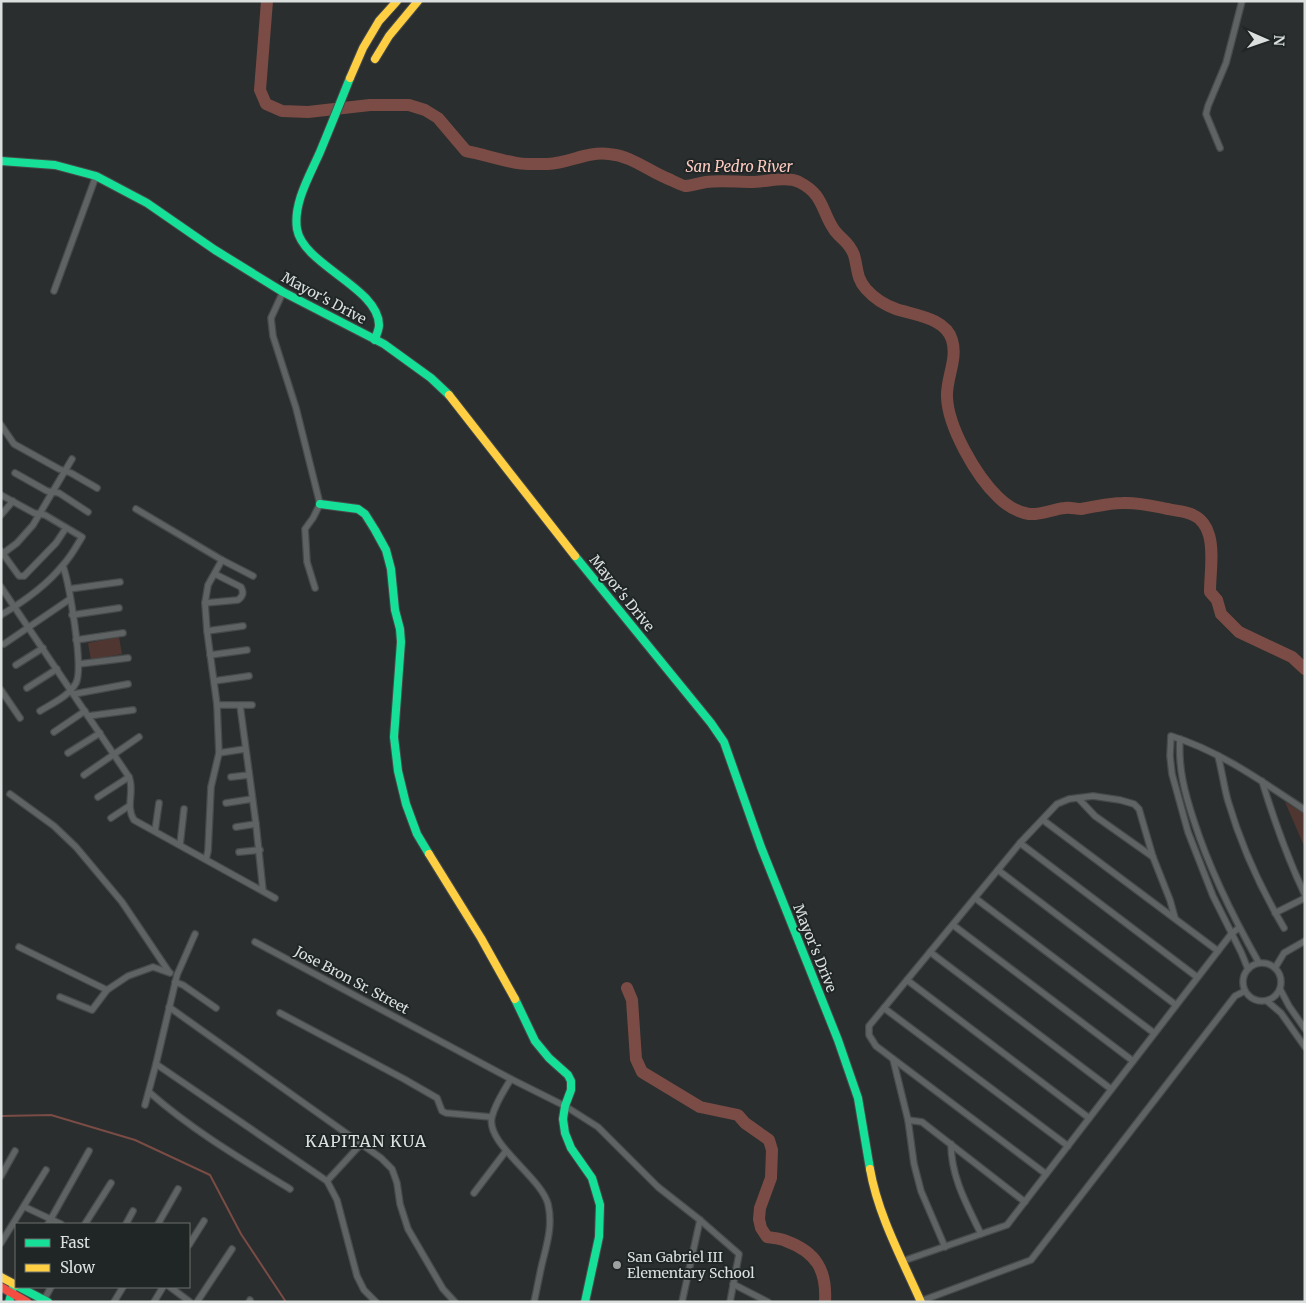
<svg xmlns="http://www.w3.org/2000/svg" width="1306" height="1303" font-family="Merriweather,serif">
  <rect width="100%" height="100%" fill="#2a2e2e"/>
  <g fill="#4f3631">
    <path d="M119,637L122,654L91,660L88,643Z"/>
    <path d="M1285,802L1305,814V848Z"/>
  </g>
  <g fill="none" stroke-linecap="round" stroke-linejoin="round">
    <path stroke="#7a4c45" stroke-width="2" d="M1,1116L51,1115L135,1140L210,1175L241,1234L286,1302"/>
    <g stroke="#7a4c45" stroke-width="12">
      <path d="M267,1L260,90L266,104L282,111L308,112L370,105H409L425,110L438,118L466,151C482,154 496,159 512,162C522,165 537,164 548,164C569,163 588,151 609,154C633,156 649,172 671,180C675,182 681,185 685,186C691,186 699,183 706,182C721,180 737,182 752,182C766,182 786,176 799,182C825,195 821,212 835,231C843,241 849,242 854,255C858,268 856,278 866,289C874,298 885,305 896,309C914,315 946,318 952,340C958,359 946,378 947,397C948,427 976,476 998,497C1006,505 1017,512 1029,514C1042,515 1053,509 1065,508C1070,507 1076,509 1081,509C1095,507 1108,503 1122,503C1138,502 1153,506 1168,509C1176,511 1186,511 1193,515C1201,518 1207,527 1209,535C1214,552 1210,574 1210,592L1217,600L1221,614L1239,632L1292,657L1305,669"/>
      <path d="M627,988L632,1000L636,1059L642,1072L700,1107L738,1115L745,1123L769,1140L772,1150L771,1178L760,1208L759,1219L761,1228L767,1237C773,1238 781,1238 786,1241C816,1252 827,1270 825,1302"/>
    </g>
    <g stroke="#474a4a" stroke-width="8">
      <g id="street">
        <path d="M1220,148L1206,114L1208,106L1226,63L1242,1"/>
        <path d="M54,291L96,176"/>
        <path d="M283,292L271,318L273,336L296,408L320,504L313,518L305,529L307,562L315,588"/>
        <path d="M1,425L14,444L59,469L71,473L97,488"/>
        <path d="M15,473L47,491L59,493L88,512"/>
        <path d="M136,509L222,560L253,576"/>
        <path d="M1,515L13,501"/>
        <path d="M1,551L19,576H24L56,543L66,528"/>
        <path d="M1,555L17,543L33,525L72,459"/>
        <path d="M1,587L129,777C135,791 125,806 134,820L275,898"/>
        <path d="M69,589L120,582"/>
        <path d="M205,603L238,600C243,596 244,593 241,587L215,574"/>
        <path d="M1,615C23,602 46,586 62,566C70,558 76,547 82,537L45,515L34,513L1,495"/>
        <path d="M72,615L119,608"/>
        <path d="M207,631L243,626"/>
        <path d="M76,640L123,633"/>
        <path d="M4,644L70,599"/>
        <path d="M210,655L247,650"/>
        <path d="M79,664L128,658"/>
        <path d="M16,665L43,648"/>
        <path d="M214,681L249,676"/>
        <path d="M27,688L57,669"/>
        <path d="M1,690L20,718"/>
        <path d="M74,694L128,684"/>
        <path d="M217,705H252"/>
        <path d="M240,705L256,824L263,891"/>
        <path d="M40,711C53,703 69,696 76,683C84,668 69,583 63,566"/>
        <path d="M88,716L133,710"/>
        <path d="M54,732L85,711"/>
        <path d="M1180,739C1178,768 1185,794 1194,821C1210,871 1233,917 1259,963"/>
        <path d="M68,753L100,733"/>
        <path d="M219,753L245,749"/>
        <path d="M1218,756C1222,771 1224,787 1228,801C1241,845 1261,889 1284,928"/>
        <path d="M84,775L139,737"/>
        <path d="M231,777L249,775"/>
        <path d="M1262,781C1274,820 1287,857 1305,895"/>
        <path d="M10,794L54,826L76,847L122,902L169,972"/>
        <path d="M98,797L129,777"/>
        <path d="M1078,798L1095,816L1153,857"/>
        <path d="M226,803L252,799"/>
        <path d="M111,818L129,806"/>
        <path d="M1043,820L1218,951"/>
        <path d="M236,827L256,824"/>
        <path d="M155,831L159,803"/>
        <path d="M1020,843L1197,977"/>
        <path d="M180,845L184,809"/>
        <path d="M239,852L260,850"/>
        <path d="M206,859L208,851L211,787L219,753L217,705L207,631L205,603L208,585L222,560"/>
        <path d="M998,870L1176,1005"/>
        <path d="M975,898L1154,1033"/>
        <path d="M1275,913L1305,898"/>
        <path d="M953,925L1133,1061"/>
        <path d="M255,942L511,1079L565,1106L598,1127L658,1187L700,1220L739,1254L730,1302"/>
        <path d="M19,947L107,990"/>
        <path d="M930,952L1111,1089"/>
        <circle cx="1262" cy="982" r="19"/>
        <path d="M1275,968L1284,953L1305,941"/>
        <path d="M1248,969L1241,952L1213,896L1188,832L1172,774L1170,756L1171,736C1220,751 1263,782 1305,810"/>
        <path d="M907,980L1089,1118"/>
        <path d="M175,982L183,985L216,1008"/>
        <path d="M1280,989L1289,1006L1305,1029"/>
        <path d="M60,997L92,1010L107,990L128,976L153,967L170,973"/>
        <path d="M1267,1001L1281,1013L1305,1047"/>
        <path d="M169,1007L381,1158L392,1169L397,1183L400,1204L408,1229L443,1289L455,1302"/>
        <path d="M884,1008L1068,1146"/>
        <path d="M280,1013L404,1079L437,1098L442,1111L446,1113L491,1117"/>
        <path d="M893,1059L908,1120L914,1164L921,1191L945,1247"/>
        <path d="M156,1064L327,1181L337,1200L357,1276L364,1290L376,1302"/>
        <path d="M511,1079C504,1090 495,1104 492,1117C485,1143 541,1177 548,1204C553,1225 547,1244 542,1264C539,1277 537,1289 534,1302"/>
        <path d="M149,1092C192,1130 241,1159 290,1189"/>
        <path d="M145,1105L156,1064L177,975L195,934"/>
        <path d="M908,1120L922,1122L1025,1202"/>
        <path d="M951,1144C951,1177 967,1205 981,1234"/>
        <path d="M1046,1174L876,1046L869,1035V1026L1020,843L1057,804L1069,799L1093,796L1120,800L1134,804L1139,809L1153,857L1170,900L1175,918"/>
        <path d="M1,1176L15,1151"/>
        <path d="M327,1181L362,1143"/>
        <path d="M474,1193L506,1151"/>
        <path d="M25,1207L61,1224"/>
        <path d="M48,1224L89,1151"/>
        <path d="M85,1224L111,1183"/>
        <path d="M126,1224L133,1211"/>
        <path d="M158,1224L178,1189"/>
        <path d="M1,1243L46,1170"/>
        <path d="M189,1245L204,1221"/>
        <path d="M903,1261L1007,1225L1218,951L1232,933L1239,928"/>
        <path d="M733,1284L768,1302"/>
        <path d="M170,1287L190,1302"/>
        <path d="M921,1301L1031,1260L1235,996L1245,991"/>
        <path d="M43,1302L51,1287"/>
        <path d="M114,1302L123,1287"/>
        <path d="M154,1302L163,1287"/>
        <path d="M197,1302L232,1249"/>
        <path d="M249,1302L250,1300"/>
        <path d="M682,1302L700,1220"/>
      </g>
    </g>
    <g stroke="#474a4a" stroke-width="10">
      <g id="fast">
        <path d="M350,78C340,103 330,128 320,152C310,175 293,203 297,229C303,265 379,288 379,325C379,330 376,335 375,340"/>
        <path d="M1,161L55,165L96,176L147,203L215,250L283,292L384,344L431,378L449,395"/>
        <path d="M320,504L358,509L365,514L375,530L386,550L391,569L395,610L400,629L401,642L394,737L398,771L406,804L417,834L429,854"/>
        <path d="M575,556L711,723L724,742L761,847L838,1040L858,1098L870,1169"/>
        <path d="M515,999L535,1041L549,1058L568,1075L571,1081V1090L565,1106L563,1119L565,1133L571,1148L592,1178L600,1205L599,1237L585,1302"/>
        <path d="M19,1287L48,1302"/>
        <path d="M9,1302L14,1284"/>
      </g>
    </g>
    <g stroke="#474a4a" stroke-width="10">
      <g id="slow">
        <path d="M375,59L389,36L418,1"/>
        <path d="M350,78L363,48L379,21L397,1"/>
        <path d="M449,395L575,556"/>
        <path d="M429,854L481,938L515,999"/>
        <path d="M870,1169C878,1215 902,1259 921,1302"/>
        <path d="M1,1277L16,1285"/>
      </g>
    </g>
    <g stroke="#474a4a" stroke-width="10">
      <path id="jam" d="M1,1287L27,1302"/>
    </g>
    <use href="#street" stroke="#606363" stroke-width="5.5"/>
    <use href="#fast" stroke="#16e098" stroke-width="8"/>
    <use href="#slow" stroke="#ffcf43" stroke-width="8"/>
    <use href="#jam" stroke="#f24e42" stroke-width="8"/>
  </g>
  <circle fill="#9da2a1" stroke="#1f2625" stroke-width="2" cx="617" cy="1265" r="5"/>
  <g text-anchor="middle" stroke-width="4" stroke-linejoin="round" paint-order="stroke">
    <g font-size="14" fill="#dbe0df" stroke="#1f2625">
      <text transform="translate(324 298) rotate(28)" y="5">Mayor's Drive</text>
      <text transform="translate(622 593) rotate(51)" y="5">Mayor's Drive</text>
      <text transform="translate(815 948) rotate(68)" y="5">Mayor's Drive</text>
      <text transform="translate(352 980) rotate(28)" y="5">Jose Bron Sr. Street</text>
    </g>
    <g font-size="14" fill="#dbe0df" stroke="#1f2625" text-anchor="start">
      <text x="627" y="1262">San Gabriel III<tspan x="627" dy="16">Elementary School</tspan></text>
    </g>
    <g font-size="15" font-style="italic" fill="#fecac1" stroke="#1f2625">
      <text x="739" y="172">San Pedro River</text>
    </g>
    <g font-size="16" letter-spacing="1" fill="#dbe0df" stroke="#1f2625">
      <text x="366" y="1147">KAPITAN KUA</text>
    </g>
  </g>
  <rect width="1306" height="1303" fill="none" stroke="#dbe0df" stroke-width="5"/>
  <rect x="15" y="1223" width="175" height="65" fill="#1f2625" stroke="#6a706f"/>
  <rect x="25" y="1239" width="25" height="8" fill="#16e098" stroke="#6a706f"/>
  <text x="60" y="1248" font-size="15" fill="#dbe0df">Fast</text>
  <rect x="25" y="1264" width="25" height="8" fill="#ffcf43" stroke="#6a706f"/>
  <text x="60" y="1273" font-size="15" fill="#dbe0df">Slow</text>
  <g transform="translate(1266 40) rotate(92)" stroke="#1f2625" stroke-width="4" paint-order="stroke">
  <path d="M0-4L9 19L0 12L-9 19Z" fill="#dbe0df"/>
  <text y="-8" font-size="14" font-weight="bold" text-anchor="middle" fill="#dbe0df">N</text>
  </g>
</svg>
